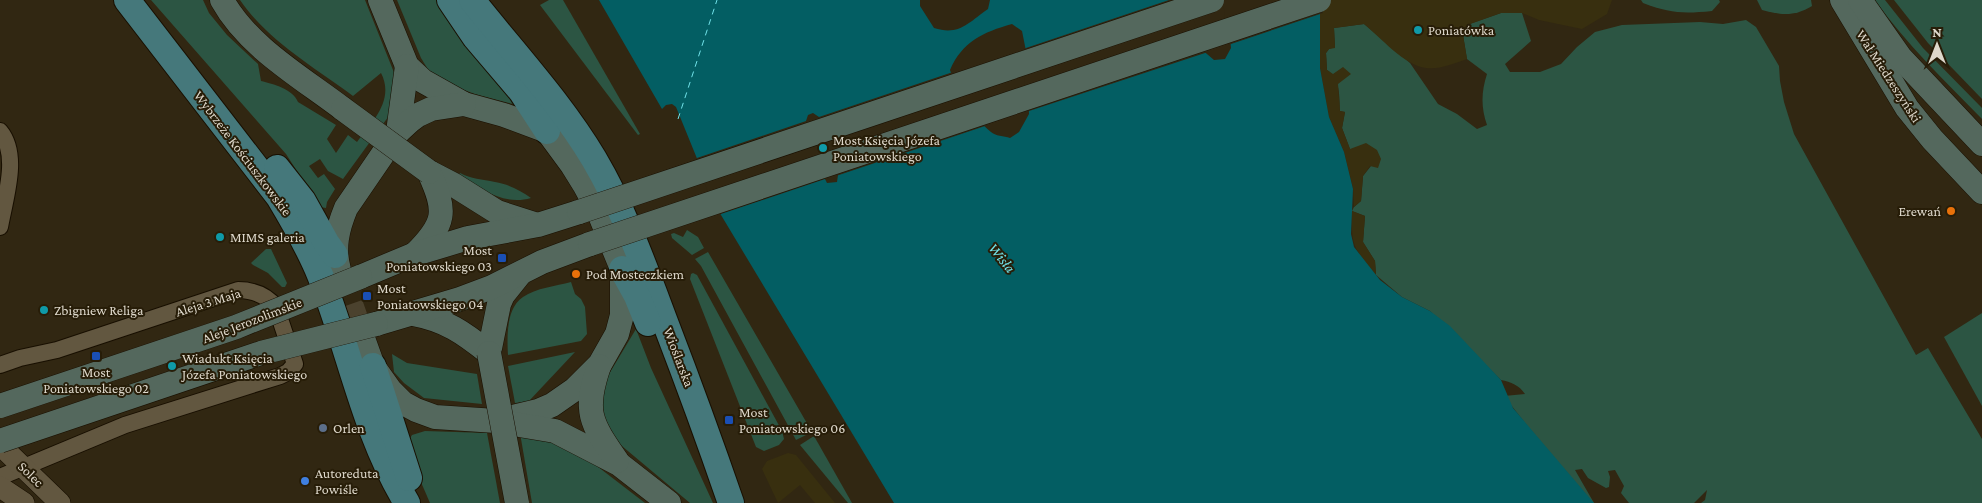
<svg xmlns="http://www.w3.org/2000/svg" width="1982" height="503" font-family="'Crimson Pro',serif">
  <rect width="100%" height="100%" fill="#312712"/>
  <g fill="#2c5543">
    <path d="M151,0H203L209,13L227,35L258,64L261,81C273,84 293,89 298,102L336,125L327,139L336,153L348,135L357,142C372,122 395,100 381,73L353,96C314,67 268,41 240,0H365L395,75L391,113L343,179L328,171L320,159L309,166L318,178L324,174L335,189L327,202L326,208L320,207L286,154Z"/>
    <path d="M397,0H439L515,102L513,104L475,94L456,87L429,71L421,58Z"/>
    <path d="M549,0H563L640,134L638,135L540,5Z"/>
    <path d="M1641,0H1719L1720,2L1712,11C1682,14 1670,13 1643,3Z"/>
    <path d="M1757,0H1811L1812,6C1794,17 1781,15 1762,10Z"/>
    <path d="M1875,0H1885L1923,48L1982,108V119C1945,81 1906,44 1875,0Z"/>
    <path d="M1894,0H1982V99L1928,43Z"/>
    <path d="M1501,13H1522L1531,41L1505,64L1510,72H1540L1561,64L1577,47L1595,32L1622,25L1700,22L1723,24L1746,20L1756,27L1779,66L1780,81L1784,102L1794,134L1916,355L1928,348L1982,439V503H1701L1705,500L1707,490L1694,503H1629L1621,493L1624,486L1615,470L1608,471L1610,477L1609,487L1606,488L1588,478L1582,469L1575,470L1594,503H1587L1504,396L1525,394C1519,385 1511,382 1501,380L1430,311L1402,297L1376,275L1375,261L1363,242L1365,216L1352,211L1354,207L1361,201L1363,176L1371,166L1350,149L1342,128L1345,112L1340,111C1339,97 1341,79 1327,70L1326,53L1329,49L1335,47L1334,28L1364,24L1410,63L1438,104L1457,114L1477,129L1487,125C1481,108 1481,92 1487,74L1467,59L1463,35L1467,25Z"/>
    <path d="M460,173C471,179 482,179 495,182C508,184 520,190 531,198C504,206 481,189 459,175Z"/>
    <path d="M687,230L698,237L704,248L692,255L672,238L671,234L674,233L683,237Z"/>
    <path d="M266,249H271L287,283L285,287H282L268,273L253,265L251,263Z"/>
    <path d="M708,252L812,432L796,440L701,266L695,259Z"/>
    <path d="M693,273L697,275L782,431L784,439L779,445L764,451L756,447L690,279L691,274Z"/>
    <path d="M571,282L575,294L581,299L585,307L587,334L581,341L508,355C507,337 506,308 523,297C536,288 556,286 571,282Z"/>
    <path d="M1982,313V406L1944,337Z"/>
    <path d="M636,329L651,368L713,503H690L610,436L599,419L600,389Z"/>
    <path d="M575,352L529,401L515,403L508,366Z"/>
    <path d="M392,354L407,363L477,374L482,404L424,398L404,383L394,372Z"/>
    <path d="M425,431L487,433L500,503H430L414,466L409,440L412,435Z"/>
    <path d="M520,433L541,434L593,463L645,503H532Z"/>
    <path d="M814,436L852,503H848L800,445Z"/>
  </g>
  <g fill="#382f0f">
    <path d="M1320,0H1612L1607,14L1582,29L1539,20L1522,13H1501L1467,25L1463,35L1467,59C1455,63 1439,70 1426,68C1405,66 1380,37 1364,24L1334,28L1335,48L1329,49L1326,53L1327,70L1333,74L1343,67L1351,74L1338,84L1340,111L1345,112L1342,128L1350,149L1366,143L1377,150L1381,159L1378,168L1370,166L1363,176L1361,201L1354,207L1353,188L1344,152L1329,117L1320,68Z"/>
    <path d="M1352,211L1365,216L1363,242L1375,261L1376,275C1354,247 1351,248 1352,211Z"/>
    <path d="M788,453L796,455L835,503H815L800,485L778,503L762,469L767,461Z"/>
  </g>
  <path fill="#035e63" fill-rule="evenodd" d="M599,0H920V6L934,28C959,36 968,23 988,9L990,0H1185L1200,48L1214,60L1225,59L1231,48L1226,0L1320,8V68L1329,117L1344,152L1353,189L1351,234L1354,247L1380,280L1402,297L1430,311L1450,326L1501,380L1513,408L1594,503H894L718,210L676,107L672,104L666,105L662,109ZM1012,24L1022,31L1027,56L1029,114L1019,132L1010,138C1004,136 995,136 991,132C974,118 957,91 950,70C962,42 983,32 1012,24ZM813,113L819,117L838,175L837,182L827,183L825,179L806,121L808,115Z"/>
  <g fill="#312712">
    <path d="M1169,0H1188L1202,47L1208,52L1026,112L1023,49Z"/>
    <path d="M1223,0H1322L1323,13L1228,45Z"/>
    <path d="M953,72L957,83L973,107L988,125L836,176L816,118Z"/>
    <path d="M809,120L828,178L718,215L694,159Z"/>
  </g>
  <g fill="none" stroke-linecap="round" stroke-linejoin="round">
    <path stroke="#71e3ea" stroke-width="1" stroke-dasharray="6 5" stroke-linecap="butt" d="M678,119L717,0"/>
    <path stroke="#4b422e" stroke-width="24" stroke-dasharray="24 12" stroke-linecap="butt" d="M339,270L364,341"/>
    <g stroke="#180f00" stroke-width="18">
      <g id="minor">
        <path d="M0,131C20,155 5,198 0,227"/>
        <path d="M0,365L20,358L57,350L238,290C253,290 266,295 276,307L295,364L288,372L280,376L125,425L0,477"/>
      </g>
    </g>
    <g stroke="#180f00" stroke-width="22">
      <g id="tertiary">
        <path d="M0,445L60,503"/>
        <path d="M0,487L24,503"/>
      </g>
    </g>
    <g stroke="#180f00" stroke-width="25">
      <g id="secondary">
        <path d="M222,0C248,47 301,77 343,109"/>
        <path d="M380,0L407,66L423,81L464,104L504,115L547,131L572,165L585,186L597,208L622,269V315L617,334L600,364L575,389L552,405L538,411L496,421"/>
        <path d="M1842,0L1907,108L1932,139L1982,192"/>
        <path d="M1860,0L1900,57L1982,144"/>
        <path d="M398,132L407,66"/>
        <path d="M429,172L454,185L497,212L534,224"/>
        <path d="M415,254C446,223 447,212 429,172"/>
        <path d="M339,270C333,248 337,230 346,208L398,132L410,121L418,115L431,109L464,104"/>
        <path d="M360,277L415,254L445,245L468,238L538,225L579,212"/>
        <path d="M413,314C446,320 464,333 489,353L499,304L503,295L519,275"/>
        <path d="M376,324L460,299L492,287L542,262L590,244"/>
        <path d="M364,341L373,366L390,390L403,403L416,410L435,417L496,421L555,431L619,464L669,503"/>
        <path d="M599,366C583,412 591,423 617,461"/>
      </g>
    </g>
    <g stroke="#180f00" stroke-width="28">
      <g id="primary">
        <path d="M127,0L279,197C294,222 309,248 320,275C350,350 364,433 407,503"/>
        <path d="M450,0L475,37L521,91L547,131"/>
        <path d="M472,0C513,52 560,102 594,159C624,210 644,266 665,322C688,382 710,442 731,503"/>
        <path d="M277,168L303,201L327,244L335,255"/>
        <path d="M622,269L637,296L648,323"/>
        <path d="M373,366L409,478"/>
      </g>
    </g>
    <use href="#minor" stroke="#625740" stroke-width="16"/>
    <use href="#tertiary" stroke="#625740" stroke-width="21"/>
    <use href="#secondary" stroke="#54685d" stroke-width="24"/>
    <use href="#primary" stroke="#45787b" stroke-width="26"/>
    <g stroke="#180f00" stroke-width="25" stroke-linecap="butt">
      <g id="secondary-bridge">
        <path d="M343,109L429,172"/>
        <path d="M579,212L1212,0"/>
        <path d="M590,244L1319,0"/>
        <path d="M489,353L517,503"/>
        <path d="M0,406L236,327L360,277"/>
        <path d="M0,441L261,353L376,324"/>
      </g>
    </g>
    <use href="#secondary-bridge" stroke="#54685d" stroke-width="24"/>
  </g>
  <g fill="#0f9aa8" stroke="#271d08" stroke-width="2">
    <circle cx="1418" cy="30" r="5"/>
    <circle cx="823" cy="148" r="5"/>
    <circle cx="220" cy="237" r="5"/>
    <circle cx="44" cy="310" r="5"/>
    <circle cx="172" cy="366" r="5"/>
  </g>
  <g fill="#e8710a" stroke="#271d08" stroke-width="2">
    <circle cx="1951" cy="211" r="5"/>
    <circle cx="576" cy="274" r="5"/>
  </g>
  <g fill="#1a4fb4" stroke="#271d08" stroke-width="2">
    <rect x="497" y="253" width="10" height="10" rx="2.5"/>
    <rect x="362" y="291" width="10" height="10" rx="2.5"/>
    <rect x="91" y="351" width="10" height="10" rx="2.5"/>
    <rect x="724" y="415" width="10" height="10" rx="2.5"/>
  </g>
  <circle fill="#5c6f8a" stroke="#271d08" stroke-width="2" cx="323" cy="428" r="5"/>
  <circle fill="#3f7fe0" stroke="#271d08" stroke-width="2" cx="305" cy="481" r="5"/>
  <g text-anchor="middle" stroke-width="4" stroke-linejoin="round" paint-order="stroke">
    <g font-size="14" fill="#ded8cb" stroke="#271d08" text-anchor="start">
      <text x="1428" y="35">Poniatówka</text>
      <text x="833" y="145">Most Księcia Józefa<tspan x="833" dy="16">Poniatowskiego</tspan></text>
      <text x="1941" y="216" text-anchor="end">Erewań</text>
      <text x="230" y="242">MIMS galeria</text>
      <text x="492" y="255" text-anchor="end">Most<tspan x="492" dy="16">Poniatowskiego 03</tspan></text>
      <text x="586" y="279">Pod Mosteczkiem</text>
      <text x="377" y="293">Most<tspan x="377" dy="16">Poniatowskiego 04</tspan></text>
      <text x="54" y="315">Zbigniew Religa</text>
      <text x="182" y="363">Wiadukt Księcia<tspan x="182" dy="16">Józefa Poniatowskiego</tspan></text>
      <text x="96" y="377" text-anchor="middle">Most<tspan x="96" dy="16">Poniatowskiego 02</tspan></text>
      <text x="739" y="417">Most<tspan x="739" dy="16">Poniatowskiego 06</tspan></text>
      <text x="333" y="433">Orlen</text>
      <text x="315" y="478">Autoreduta<tspan x="315" dy="16">Powiśle</tspan></text>
    </g>
    <g font-size="14" fill="#ded8cb" stroke="#271d08">
      <text transform="translate(1889 76) rotate(57)" y="5">Wał Miedzeszyński</text>
      <text transform="translate(243 153) rotate(53)" y="5">Wybrzeże Kościuszkowskie</text>
      <text transform="translate(208 302) rotate(-17)" y="5">Aleja 3 Maja</text>
      <text transform="translate(252 320) rotate(-21)" y="5">Aleje Jerozolimskie</text>
      <text transform="translate(679 357) rotate(69)" y="5">Wioślarska</text>
      <text transform="translate(31 474) rotate(44)" y="5">Solec</text>
    </g>
    <g font-size="15" font-style="italic" fill="#71e3ea" stroke="#271d08">
      <text transform="translate(1002 258) rotate(51)" y="5">Wisła</text>
    </g>
  </g>
  <g transform="translate(1937 45)" stroke="#271d08" stroke-width="4" paint-order="stroke">
  <path d="M0-4L9 19L0 12L-9 19Z" fill="#ded8cb"/>
  <text y="-8" font-size="14" font-weight="bold" text-anchor="middle" fill="#ded8cb">N</text>
  </g>
</svg>
